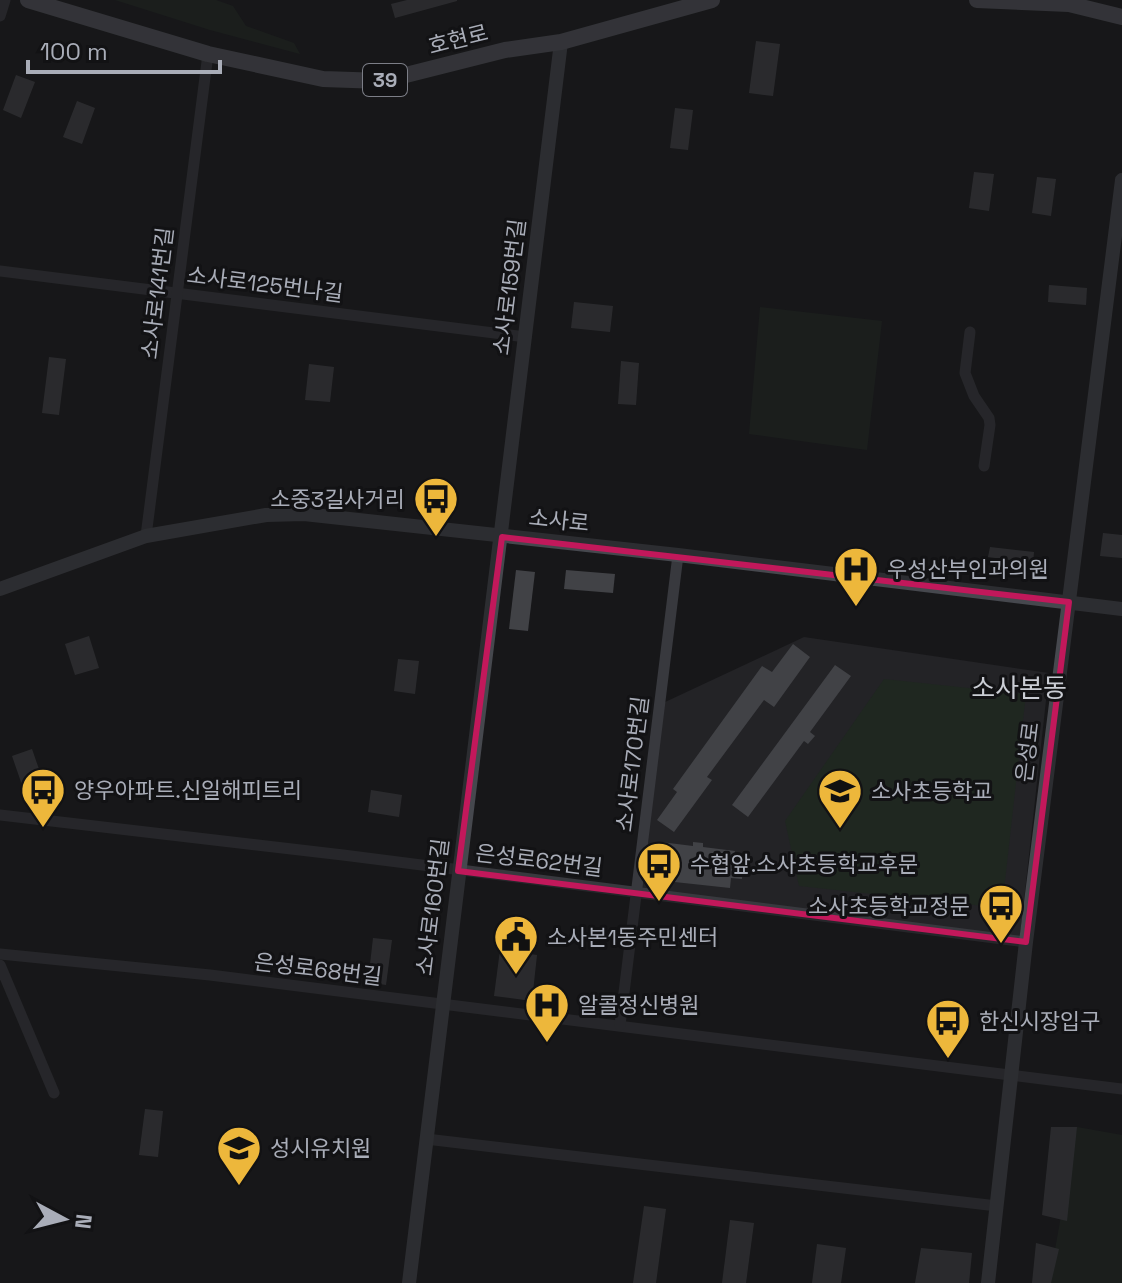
<svg xmlns="http://www.w3.org/2000/svg" width="1122" height="1283" font-family="'Space Grotesk','Noto Sans KR',sans-serif">
  <rect width="100%" height="100%" fill="#171719"/>
  <path fill="#232326" d="M804,637L1049,673L1020,937L641,889L663,703Z"/>
  <g fill="#1f2720">
    <path d="M115,0H216L233,6L246,26L294,43L300,54L210,30Z"/>
    <path d="M760,307L882,321L867,450L749,434Z"/>
    <path d="M884,679L1026,694L1002,908L799,886L785,821Z"/>
    <path d="M1077,1127L1122,1135V1283H1049Z"/>
  </g>
  <g fill="#414246">
    <path d="M407,0H457V1L395,18L391,4Z"/>
    <path d="M756,41L780,44L773,96L749,93Z"/>
    <path d="M16,75L35,82L21,118L3,110Z"/>
    <path d="M77,101L95,108L82,144L63,137Z"/>
    <path d="M675,108L693,110L688,150L670,148Z"/>
    <path d="M974,172L994,174L989,211L969,208Z"/>
    <path d="M1037,177L1056,179L1051,216L1032,213Z"/>
    <path d="M1049,285L1087,288L1086,305L1048,302Z"/>
    <path d="M574,302L613,306L610,332L571,328Z"/>
    <path d="M49,357L66,359L59,415L42,413Z"/>
    <path d="M621,361L639,363L636,405L618,404Z"/>
    <path d="M309,364L334,367L330,402L305,400Z"/>
    <path d="M1103,533L1122,535V558L1100,556Z"/>
    <path d="M990,547L1034,552L1033,563L988,557Z"/>
    <path d="M516,570L535,572L528,631L509,629Z"/>
    <path d="M566,570L615,574L613,593L564,589Z"/>
    <path d="M89,636L99,668L75,675L65,644Z"/>
    <path d="M793,644L810,657L774,707L764,700L707,777L712,780L674,832L657,820L677,792L673,789L762,666L772,672Z"/>
    <path d="M398,659L419,661L415,694L394,691Z"/>
    <path d="M835,665L851,676L810,732L815,736L808,744L804,741L748,817L732,805Z"/>
    <path d="M32,749L50,801L30,808L12,756Z"/>
    <path d="M371,790L402,795L399,817L368,812Z"/>
    <path d="M661,842L693,846V842L703,843V847L735,851L733,862L743,863L742,879L731,878L730,888L656,880Z"/>
    <path d="M373,938L392,940L386,985L368,982Z"/>
    <path d="M500,950L537,955L532,1001L494,996Z"/>
    <path d="M145,1109L163,1111L158,1157L139,1155Z"/>
    <path d="M1051,1127H1077L1067,1221L1042,1215Z"/>
    <path d="M644,1206L666,1209L656,1283H633Z"/>
    <path d="M730,1220L754,1223L746,1283H722Z"/>
    <path d="M1036,1243L1059,1249L1051,1283H1032Z"/>
    <path d="M817,1244L846,1248L841,1283H812Z"/>
    <path d="M921,1248L972,1253L969,1283H915Z"/>
  </g>
  <g fill="none" stroke-linecap="round" stroke-linejoin="round">
    <g stroke="#38393e" stroke-width="11">
      <path d="M0,16L5,0"/>
      <path d="M0,271L526,337"/>
      <path d="M970,332L965,373L974,396L989,418L990,425L984,466"/>
      <path d="M146,536L208,54"/>
      <path d="M0,815L343,855L1026,942"/>
      <path d="M0,954L210,975L1122,1089"/>
      <path d="M0,965L54,1093"/>
      <path d="M620,1025L678,555"/>
      <path d="M426,1139L997,1206"/>
    </g>
    <g stroke="#46484e" stroke-width="14">
      <path d="M0,589L146,536L266,515L304,514L678,555L1122,609"/>
      <path d="M409,1283L561,42"/>
      <path d="M988,1283L1026,942L1122,180"/>
    </g>
    <g stroke="#54565d" stroke-width="16">
      <path d="M28,0L208,54L323,79L382,81L505,50L561,42L712,0"/>
      <path d="M977,0L1069,4L1122,17"/>
    </g>
  </g>
  <path d="M0 0H1122V1283H0ZM502,537L1069,602L1026,942L458,871Z" fill="#171719" fill-opacity=".55" fill-rule="evenodd"/>
  <path fill="none" stroke="#c2185b" stroke-width="6" stroke-linejoin="round" d="M502,537L1069,602L1026,942L458,871Z"/>
  <defs>
    <g id="bus-pin" transform="scale(2.3)"><path d="M0 17L-7.5 6A9.5 9.5 0 1 1 7.5 6Z" fill="#edb73b" stroke="#121214"/><path d="M-5-6H5V4H4V6H2V4H-2V6H-4V4H-5ZM-3.5-4V0h7V-4ZM-3.5 1.2v1.5H-2V1.2ZM2 1.2v1.5H3.5V1.2Z" fill="#111"/></g>
    <g id="hospital-pin" transform="scale(2.3)"><path d="M0 17L-7.5 6A9.5 9.5 0 1 1 7.5 6Z" fill="#edb73b" stroke="#121214"/><path d="M-5-5h3v3.5h4V-5h3V5h-3V1.5h-4V5h-3Z" fill="#111"/></g>
    <g id="school-pin" transform="scale(2.3)"><path d="M0 17L-7.5 6A9.5 9.5 0 1 1 7.5 6Z" fill="#edb73b" stroke="#121214"/><path d="M0-5L7-2L0 1L-7-2ZM-4 1L0 2.5L4 1V4Q0 6-4 4Z" fill="#111"/></g>
    <g id="civic-pin" transform="scale(2.3)"><path d="M0 17L-7.5 6A9.5 9.5 0 1 1 7.5 6Z" fill="#edb73b" stroke="#121214"/><path d="M-.6-6.5H3V-4.5H.6V-3L4-1V1h2V6H-6V1h2V-1L-.6-3ZM-1.2 2.5V6h2.4V2.5Z" fill="#111"/></g>
  </defs>
  <g fill-rule="evenodd">
    <use href="#bus-pin" x="436" y="499"/>
    <use href="#hospital-pin" x="856" y="569"/>
    <use href="#bus-pin" x="43" y="790"/>
    <use href="#school-pin" x="840" y="791"/>
    <use href="#bus-pin" x="659" y="864"/>
    <use href="#bus-pin" x="1001" y="906"/>
    <use href="#civic-pin" x="516" y="937"/>
    <use href="#hospital-pin" x="547" y="1005"/>
    <use href="#bus-pin" x="948" y="1021"/>
    <use href="#school-pin" x="239" y="1148"/>
  </g>
  <g text-anchor="middle" stroke-width="6" stroke-linejoin="round" paint-order="stroke">
    <rect fill="#121214" stroke="#7c7e87" stroke-width="2" x="363" y="64" width="44" height="32" rx="6"/>
    <g font-size="20" font-weight="bold" fill="#a9adb8">
      <text x="385" y="87">39</text>
    </g>
    <g font-size="22" fill="#a9adb8" stroke="#121214">
      <text transform="translate(458 39) rotate(-14)" y="8">호현로</text>
      <text transform="translate(265 284) rotate(7)" y="8">소사로125번나길</text>
      <text transform="translate(509 287) rotate(-83)" y="8">소사로159번길</text>
      <text transform="translate(157 293) rotate(-83)" y="8">소사로141번길</text>
      <text transform="translate(559 520) rotate(6)" y="8">소사로</text>
      <text transform="translate(1027 752) rotate(-83)" y="8">은성로</text>
      <text transform="translate(632 764) rotate(-83)" y="8">소사로170번길</text>
      <text transform="translate(539 860) rotate(7)" y="8">은성로62번길</text>
      <text transform="translate(432 907) rotate(-83)" y="8">소사로160번길</text>
      <text transform="translate(318 969) rotate(7)" y="8">은성로68번길</text>
    </g>
    <g font-size="22" fill="#a9adb8" stroke="#121214" text-anchor="start">
      <text x="405" y="507" text-anchor="end">소중3길사거리</text>
      <text x="887" y="577">우성산부인과의원</text>
      <text x="74" y="798">양우아파트.신일해피트리</text>
      <text x="871" y="799">소사초등학교</text>
      <text x="690" y="872">수협앞.소사초등학교후문</text>
      <text x="970" y="914" text-anchor="end">소사초등학교정문</text>
      <text x="547" y="945">소사본1동주민센터</text>
      <text x="578" y="1013">알콜정신병원</text>
      <text x="979" y="1029">한신시장입구</text>
      <text x="270" y="1156">성시유치원</text>
    </g>
    <g font-size="26" fill="#cacdd4" stroke="#121214">
      <text x="1019" y="697">소사본동</text>
    </g>
  </g>
  <g transform="translate(64 1219) rotate(97)" stroke="#121214" stroke-width="6" paint-order="stroke">
  <path d="M0-6L14 30L0 20L-14 30Z" fill="#a9adb8"/>
  <text y="-12" font-size="22" font-weight="bold" text-anchor="middle" fill="#a9adb8">N</text>
  </g>
  <path d="M28 60v12h192v-12" fill="none" stroke="#a9adb8" stroke-width="4"/>
  <text x="40" y="60" font-size="24" fill="#a9adb8" stroke="#121214" stroke-width="6" paint-order="stroke">100 m</text>
</svg>
